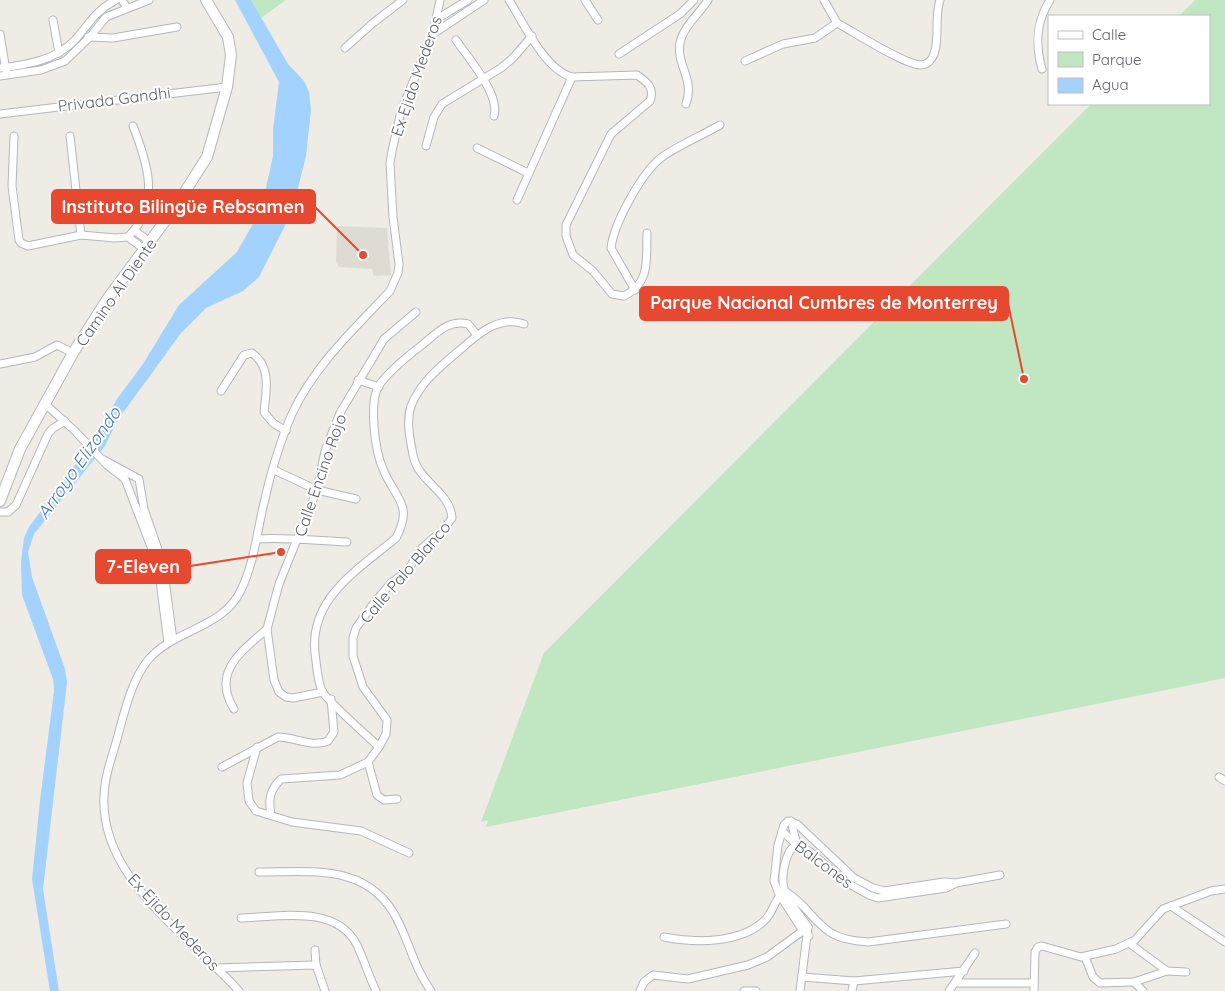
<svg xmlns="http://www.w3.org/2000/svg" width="1225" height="991" font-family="Quicksand,sans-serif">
  <rect width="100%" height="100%" fill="#eeece4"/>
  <path fill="#dedbd2" d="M337,226L387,228L391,275L374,276L372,269L339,267L336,262Z"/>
  <g fill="#c0e6c2">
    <path d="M251,0H286L261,18Z"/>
    <path d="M1195,0H1225V678L486,827L488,820L481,822L544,653L1091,104H1209V16H1179Z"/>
  </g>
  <path fill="#a4d2fe" d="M235,0H251L288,64L304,81L309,92L311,110L306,156L292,212L259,277L243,291L206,308L181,333L117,421L105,446L34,534L28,552L32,577L65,669L67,682L43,889L59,991H50L32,879L40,801L54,691L53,679L22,595L21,562L24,538L29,527L96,437L117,399L143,364L179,305L237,252L254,222L265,192L273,156V130L279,82Z"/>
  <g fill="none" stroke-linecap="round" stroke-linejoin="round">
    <g stroke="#b4b6bb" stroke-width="9">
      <g id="street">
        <path d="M122,0L127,8"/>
        <path d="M509,0C524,24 545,70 572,77L637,75C647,82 655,88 650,101L611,134L566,225V236L573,255L593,271L612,294L624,296C651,283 646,259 647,233"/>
        <path d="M585,0L598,20"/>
        <path d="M824,0L837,23"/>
        <path d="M437,19L468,0"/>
        <path d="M53,20L59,53"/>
        <path d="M837,23C854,32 903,64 920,65C927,65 932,60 934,54C940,38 934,18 940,0"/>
        <path d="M0,34L6,71"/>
        <path d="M433,34L484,0"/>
        <path d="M88,37L113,38L177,27"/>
        <path d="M456,40C469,59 500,94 494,116"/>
        <path d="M345,48L373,23L403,0"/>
        <path d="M619,54L680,14L694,0"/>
        <path d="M745,61L783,44L815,38L837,23"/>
        <path d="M0,68C27,65 56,60 75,40C90,23 95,11 116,0"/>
        <path d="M1042,69C1035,44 1036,22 1050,0"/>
        <path d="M0,76L41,70L65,61L90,37L106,17L149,0"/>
        <path d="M686,104C695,79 676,65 680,43C683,27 699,14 708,0"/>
        <path d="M0,114L227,87"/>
        <path d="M14,136L12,186L19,240L21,243L28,246L81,235L115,238L128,237L144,249"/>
        <path d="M70,136L81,235"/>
        <path d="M426,146L434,117L442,104L501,68L513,58L532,36"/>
        <path d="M477,148L528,173"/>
        <path d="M517,200L572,77"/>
        <path d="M134,230L150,242"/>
        <path d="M128,237C161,204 148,164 133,126"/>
        <path d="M635,290L611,248C614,223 642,172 662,157C679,145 701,136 720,125"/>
        <path d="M0,364L35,357L57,345L73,353"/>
        <path d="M358,380L379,387"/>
        <path d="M221,391L244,355L252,353C272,367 266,391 264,412L273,423L286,431"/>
        <path d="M44,403L75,431L107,465L125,479L158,565L168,643"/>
        <path d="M104,460L139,479L144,509L163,564L173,640"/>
        <path d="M274,470L317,490L356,499"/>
        <path d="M0,512H8L16,505L48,434L52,429L65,421"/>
        <path d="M258,539C287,537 317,541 347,542"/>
        <path d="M323,692L293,698L286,697L279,692L274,680L267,629L279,584L317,490L325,451L340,413L384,339L416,312"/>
        <path d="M234,709C211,672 242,651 267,629"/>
        <path d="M257,747L247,783L249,801L256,811L292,822L361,831L409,853"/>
        <path d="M379,747C369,737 327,701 322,691C318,682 317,670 316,661C305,601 355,572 396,538C414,504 395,499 383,469C375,451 369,405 378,387C386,374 409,355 422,345C436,334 448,319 468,324L477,335"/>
        <path d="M368,762L377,795L384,800L397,799"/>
        <path d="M222,767L278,737C295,737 311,748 328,741L334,732L331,699"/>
        <path d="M1219,777L1225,781"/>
        <path d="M271,814C268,799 270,790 281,779L340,775L368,762L379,747L386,734L387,720L363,687L353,656V638L356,628L374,603L391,583L408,570L421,549L443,530L452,518C450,491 418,482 413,455C410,439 406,421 411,406C421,381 441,366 461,349C478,334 499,315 524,324"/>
        <path d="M791,821L797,845C790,848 788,854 786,860C776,893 791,901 808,927L800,991"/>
        <path d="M782,831L797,845L809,851L844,881L869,895L878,898L946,888L956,883L1000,875"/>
        <path d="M259,872C313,872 370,863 398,921C410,945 415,969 431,991"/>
        <path d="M1171,906L1225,942"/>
        <path d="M241,918C279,917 336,904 357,945C364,960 369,976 376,991"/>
        <path d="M809,936L803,931L779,894L774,881L778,845L784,825L788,821L797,824L854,878L873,888L884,891L944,882L956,883"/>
        <path d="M664,937C695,943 741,944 765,920C774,911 775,898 784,891C792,895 798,901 805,908C826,932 834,940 868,942L1006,924"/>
        <path d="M1129,943L1167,971L1186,972"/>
        <path d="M315,950L316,965"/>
        <path d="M1085,957L1093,977L1100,983L1134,982L1167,971"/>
        <path d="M216,968L316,965L325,991"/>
        <path d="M802,977L854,981L964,971"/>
        <path d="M1134,982L1143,991"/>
        <path d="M956,983H1034"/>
        <path d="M239,991C188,934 92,874 105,785C107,769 113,754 117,739C124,714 131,681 148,660C174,629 223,629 241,590C255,561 257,530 265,499C270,475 282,436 292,414C314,366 354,329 390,291L398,273L399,264L393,217L390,163L392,151L401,111L433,34L440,0"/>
        <path d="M640,991L644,982L653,975L688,979L748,965L767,957L808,927"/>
        <path d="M744,991H756"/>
        <path d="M852,991L854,981"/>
        <path d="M949,991L975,953"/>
        <path d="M1034,991L1035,952L1038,947L1042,946L1081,957L1116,949L1135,940L1163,909L1211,891L1225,889"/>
      </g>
    </g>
    <g stroke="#b5b8be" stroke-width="12">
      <path id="secondary" d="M0,501L20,449L73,353L108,298L174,209L207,157L227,87L231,55L228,37L206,0"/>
    </g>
    <use href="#street" stroke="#fff" stroke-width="7"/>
    <use href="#secondary" stroke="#fff" stroke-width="10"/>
  </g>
  <g text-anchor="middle" stroke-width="4" stroke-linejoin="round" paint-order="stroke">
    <g font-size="16" fill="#5c5f64" stroke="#fff">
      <text transform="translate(416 76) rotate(-71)" y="6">Ex Ejido Mederos</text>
      <text transform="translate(114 99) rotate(-7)" y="6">Privada Gandhi</text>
      <text transform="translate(116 292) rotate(-55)" y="6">Camino Al Diente</text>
      <text transform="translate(320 475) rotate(-71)" y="6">Calle Encino Rojo</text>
      <text transform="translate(405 572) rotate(-49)" y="6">Calle Palo Blanco</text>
      <text transform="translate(824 864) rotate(37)" y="6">Balcones</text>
      <text transform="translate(174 922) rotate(47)" y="6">Ex Ejido Mederos</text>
    </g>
    <g font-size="18" font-style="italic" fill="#4377b9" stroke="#fff">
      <text transform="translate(79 463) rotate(-55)" y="6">Arroyo Elizondo</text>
    </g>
  </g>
  <path fill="none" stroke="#e74830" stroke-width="2" d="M363 255L315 207M1024 379L1008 303M281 552L190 566"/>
  <g fill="#e74830" stroke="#fff" stroke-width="2">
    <circle cx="363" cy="255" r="5"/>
    <circle cx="1024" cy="379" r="5"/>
    <circle cx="281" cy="552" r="5"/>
  </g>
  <g fill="#e74830" stroke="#e74830" stroke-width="2">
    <rect x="52" y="190" width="263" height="33" rx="5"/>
    <rect x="640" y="287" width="368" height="33" rx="5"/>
    <rect x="96" y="550" width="94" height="33" rx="5"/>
  </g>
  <g font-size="18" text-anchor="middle" font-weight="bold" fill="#fff">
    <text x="183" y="213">Instituto Bilingüe Rebsamen</text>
    <text x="824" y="309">Parque Nacional Cumbres de Monterrey</text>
    <text x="143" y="573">7-Eleven</text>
  </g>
  <rect x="1048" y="15" width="162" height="90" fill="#ffffff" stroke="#bebfc1"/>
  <rect x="1058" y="31" width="25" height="8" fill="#ffffff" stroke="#bebfc1"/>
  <text x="1092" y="40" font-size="15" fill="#5c5f64">Calle</text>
  <rect x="1058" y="52" width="25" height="15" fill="#c0e6c2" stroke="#bebfc1"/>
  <text x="1092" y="65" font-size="15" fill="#5c5f64">Parque</text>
  <rect x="1058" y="78" width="25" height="15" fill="#a4d2fe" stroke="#bebfc1"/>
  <text x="1092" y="90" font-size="15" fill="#5c5f64">Agua</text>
</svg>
